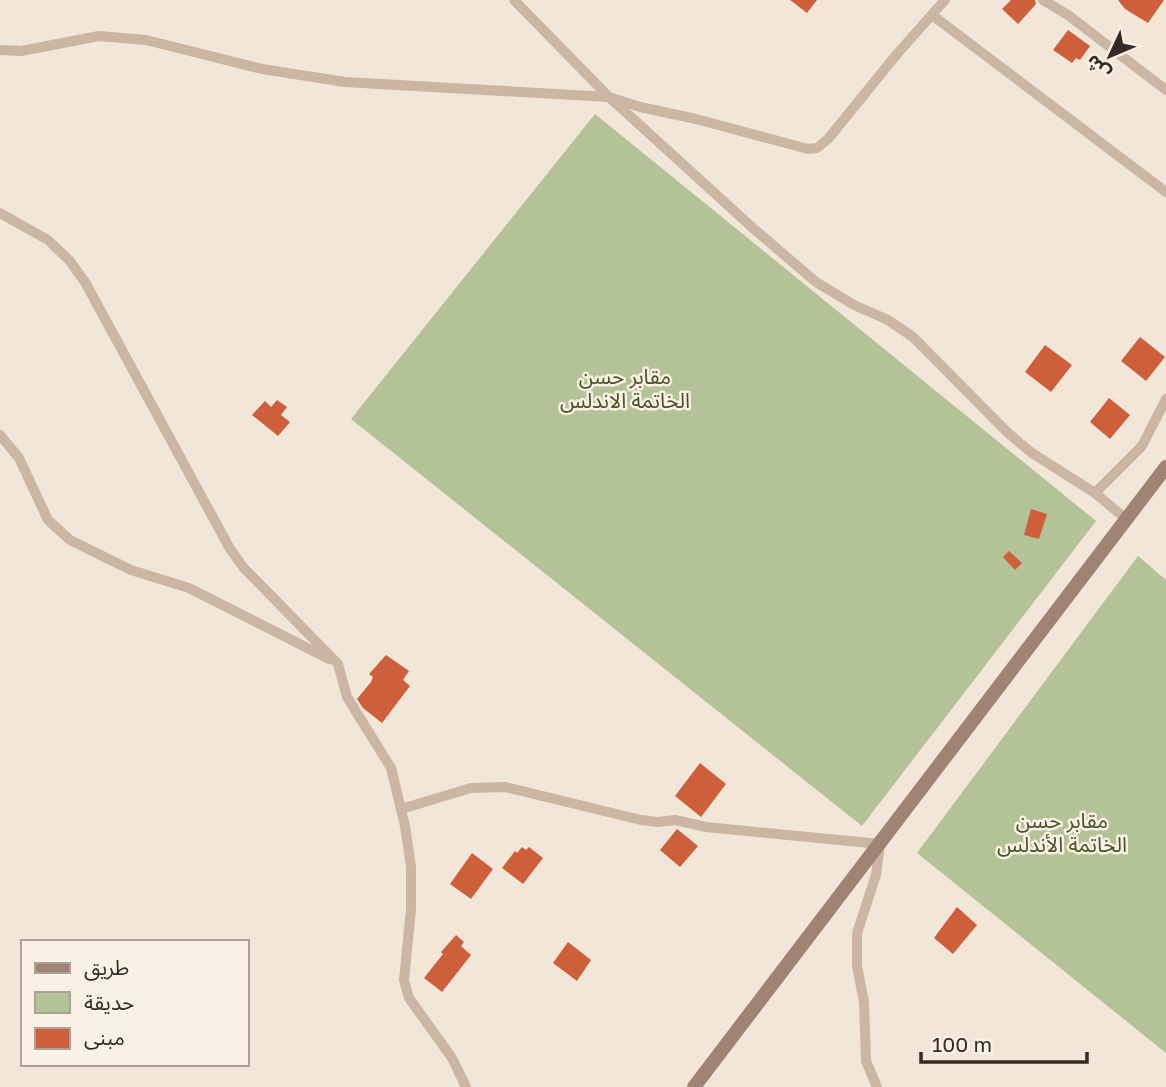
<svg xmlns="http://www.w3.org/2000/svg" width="1166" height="1087" font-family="'Golos Text','Noto Sans Arabic',sans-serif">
  <rect width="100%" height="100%" fill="#f2e6d8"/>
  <g fill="#b3c297">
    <path d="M595,114L1096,521L862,826L351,419Z"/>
    <path d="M1138,556L1166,580V1053L917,853Z"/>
  </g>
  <g fill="#cd5f3b">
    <path d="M790,0H817L807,13Z"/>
    <path d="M1011,0H1035L1036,4L1018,24L1002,9Z"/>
    <path d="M1118,0H1164L1148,23L1125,9Z"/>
    <path d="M1068,30L1090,46L1080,60L1076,58L1072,63L1053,50Z"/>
    <path d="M1140,337L1165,357L1146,381L1121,361Z"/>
    <path d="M1045,345L1072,365L1051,392L1025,372Z"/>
    <path d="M1109,398L1130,415L1110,439L1090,422Z"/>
    <path d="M277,400L287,407L281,415L290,422L278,436L252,415L265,401L271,407Z"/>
    <path d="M1031,509L1047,514L1039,539L1024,535Z"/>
    <path d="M1009,551L1022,563L1015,570L1003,557Z"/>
    <path d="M386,655L409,671L403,680L410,686L382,723L363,708L357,699L371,682L373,677L369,674Z"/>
    <path d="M700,763L726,784L701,817L675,796Z"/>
    <path d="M677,829L698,846L680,867L660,850Z"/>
    <path d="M522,847L526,850L529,847L543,858L523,884L502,868L515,851L517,853Z"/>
    <path d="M472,853L493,869L471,899L450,884Z"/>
    <path d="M957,907L977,925L953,954L934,938Z"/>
    <path d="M456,935L464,942L461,946L471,955L442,992L424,978L443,954L441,952Z"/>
    <path d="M568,942L591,960L577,981L553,963Z"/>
  </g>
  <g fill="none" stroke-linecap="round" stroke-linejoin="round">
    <g stroke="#cbb5a3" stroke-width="10">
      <path d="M514,0L609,97L754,229L816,282L854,305L888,320L913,337L1008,433L1032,453L1095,493L1126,519"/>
      <path d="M1043,0L1068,15L1166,90"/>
      <path d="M932,15L1166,192"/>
      <path d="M0,50L21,51L99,36L146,40L262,69L345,82L609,97L640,107L696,119L808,149L817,148L828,139L897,54L945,0"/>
      <path d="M0,213L48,240L69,260L85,282L229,547L243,567L338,664L347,697L391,768L405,826L411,867V909L404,980L409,998L452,1058L466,1087"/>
      <path d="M0,435L19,458L48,520L70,540L131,570L189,588L329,659"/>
      <path d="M1095,493L1142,446L1166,399"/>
      <path d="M401,809L471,788L505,787L641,820L658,822L675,820L706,827L880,844L876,875L857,933V966L864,1002L866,1061L877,1087"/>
    </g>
    <path stroke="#9f8474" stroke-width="14" d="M694,1087L1166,467"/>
  </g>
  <g text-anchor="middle" stroke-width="5" stroke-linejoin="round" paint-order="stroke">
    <g font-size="21" fill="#445528" stroke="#faf0e4">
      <text x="625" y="384">مقابر حسن<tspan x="625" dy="24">الخاتمة الاندلس</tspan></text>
      <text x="1062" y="828">مقابر حسن<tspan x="1062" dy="24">الخاتمة الأندلس</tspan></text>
    </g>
  </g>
  <rect x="21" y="940" width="228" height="126" fill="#faf0e4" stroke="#aba198" stroke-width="2"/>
  <rect x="35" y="963" width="35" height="10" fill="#9f8474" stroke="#aba198" stroke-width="2"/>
  <text x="84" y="975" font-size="21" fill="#352b26">طريق</text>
  <rect x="35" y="992" width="35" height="21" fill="#b3c297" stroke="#aba198" stroke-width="2"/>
  <text x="84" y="1010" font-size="21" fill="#352b26">حديقة</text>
  <rect x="35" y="1028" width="35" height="21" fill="#cd5f3b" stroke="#aba198" stroke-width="2"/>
  <text x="84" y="1045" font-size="21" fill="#352b26">مبنى</text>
  <g transform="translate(1110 56) rotate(226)" stroke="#faf0e4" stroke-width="5" paint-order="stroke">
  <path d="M0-5L12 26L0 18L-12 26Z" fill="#352b26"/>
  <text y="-10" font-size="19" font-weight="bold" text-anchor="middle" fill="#352b26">ش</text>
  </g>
  <path d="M921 1052v10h166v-10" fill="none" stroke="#352b26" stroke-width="3.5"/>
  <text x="932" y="1052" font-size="21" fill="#352b26" stroke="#faf0e4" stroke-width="5" paint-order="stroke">100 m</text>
</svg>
